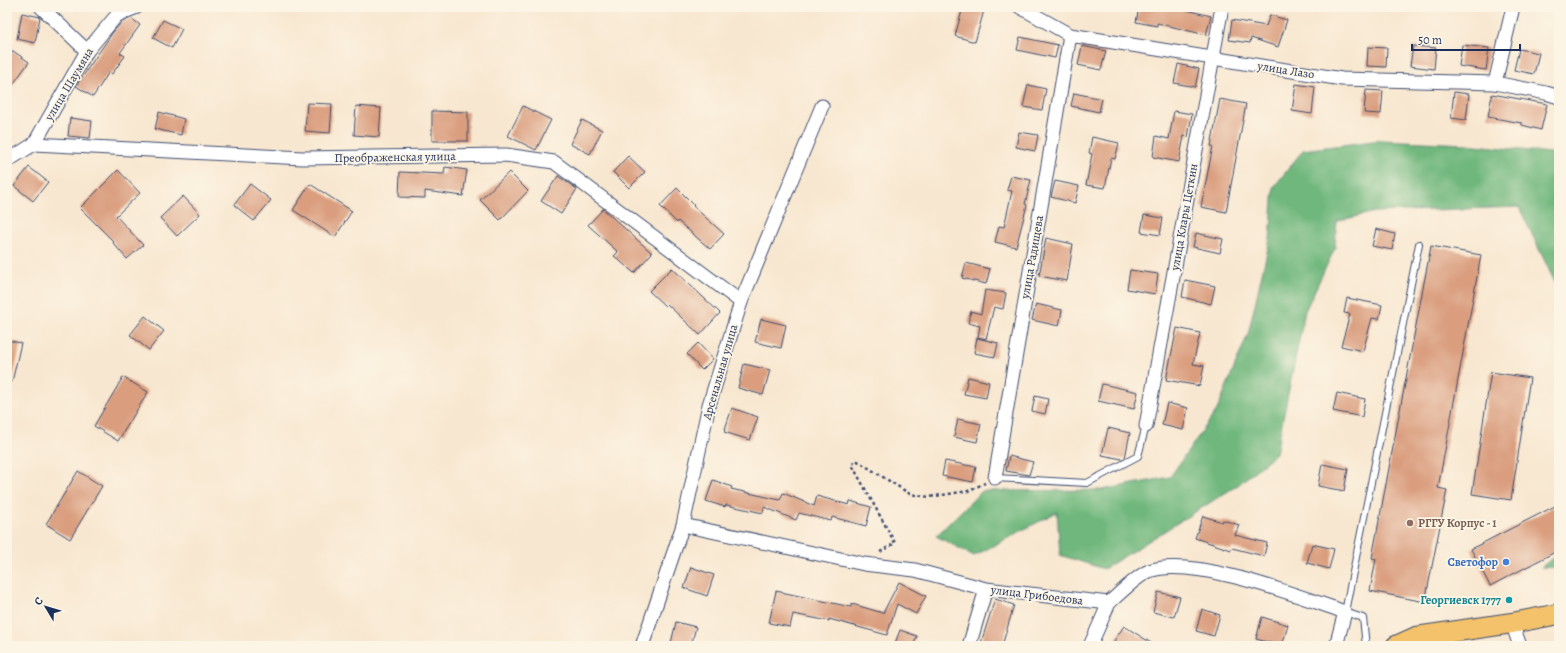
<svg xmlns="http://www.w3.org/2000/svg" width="1566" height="653" font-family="Alegreya,serif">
  <rect width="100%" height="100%" fill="#fcf5e5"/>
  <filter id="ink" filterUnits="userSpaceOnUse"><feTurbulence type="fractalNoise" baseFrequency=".025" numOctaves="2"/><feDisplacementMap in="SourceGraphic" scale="8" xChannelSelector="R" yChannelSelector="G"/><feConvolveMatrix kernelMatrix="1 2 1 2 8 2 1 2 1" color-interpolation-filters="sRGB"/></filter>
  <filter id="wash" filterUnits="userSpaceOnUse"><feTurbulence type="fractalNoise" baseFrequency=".012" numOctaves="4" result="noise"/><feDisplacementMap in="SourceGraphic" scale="16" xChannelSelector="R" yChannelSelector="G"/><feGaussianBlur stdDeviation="0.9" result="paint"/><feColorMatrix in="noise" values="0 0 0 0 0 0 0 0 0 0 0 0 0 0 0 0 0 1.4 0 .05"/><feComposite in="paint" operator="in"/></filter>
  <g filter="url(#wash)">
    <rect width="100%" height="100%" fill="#f8e7d0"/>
    <g fill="#6fb77d" stroke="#45736e">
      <path d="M1381,140L1466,144L1559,154V291L1519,207L1375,212L1337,221L1335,248L1305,311L1276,453L1238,485L1104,569L1060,555L1057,512L974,556L936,536L982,491L1101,490L1170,477L1217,410L1248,334L1270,239L1274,187L1303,150Z"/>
      <path d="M1559,554V568L1541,567Z"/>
    </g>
    <g id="blocks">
      <g fill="#da9e7f">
        <path d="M963,7H985L975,42L955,36Z"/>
        <path d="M1139,7H1174L1211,16L1206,35L1157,23V26L1136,22Z"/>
        <path d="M22,13L40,17L35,43L17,39Z"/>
        <path d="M1270,15L1287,20L1278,47L1251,38L1250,43L1229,40L1232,20L1266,26Z"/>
        <path d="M131,18L140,25L120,53L125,56L112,74L109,72L93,97L76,86L113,32L122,22Z"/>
        <path d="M163,20L182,29L172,48L153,38Z"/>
        <path d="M1020,37L1058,45L1055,58L1017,50Z"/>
        <path d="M1462,45L1489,48L1486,70L1459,66Z"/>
        <path d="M1082,46L1106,51L1101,70L1078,65Z"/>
        <path d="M1413,46L1436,48L1434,69L1410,66Z"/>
        <path d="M1368,47L1387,48L1386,67L1367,66Z"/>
        <path d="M1519,49L1539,53L1534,74L1514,70Z"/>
        <path d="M13,51L29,62L7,93V60Z"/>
        <path d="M1178,64L1199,69L1195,87L1174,83Z"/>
        <path d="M1296,84L1315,87L1312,114L1292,111Z"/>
        <path d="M1028,85L1046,89L1042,110L1023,107Z"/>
        <path d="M1366,90L1383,91L1381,114L1364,113Z"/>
        <path d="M1454,92L1469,94L1466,120L1451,118Z"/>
        <path d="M1074,93L1102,99L1099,112L1071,106Z"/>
        <path d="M1492,94L1547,104L1541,130L1522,125V123L1488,117Z"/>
        <path d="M1220,99L1246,104L1226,212L1201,207L1213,146H1211Z"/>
        <path d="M307,103L332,104L330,133L305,131Z"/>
        <path d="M356,106L381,108L379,137L354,135Z"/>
        <path d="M523,106L551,120L536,150L508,136Z"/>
        <path d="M432,111L468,112V141H432Z"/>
        <path d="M1174,111L1192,114L1188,137L1184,136L1179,162L1153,157L1156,136L1169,139Z"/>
        <path d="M159,112L184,119L181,135L155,129Z"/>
        <path d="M70,118L92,121L90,138L68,136Z"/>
        <path d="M582,120L602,130L590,154L570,144Z"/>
        <path d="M1019,132L1038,135L1035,151L1016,147Z"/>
        <path d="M1092,137L1119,143L1115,159L1111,158L1105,188L1086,185L1092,154L1089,153Z"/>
        <path d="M628,156L645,172L629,188L613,172Z"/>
        <path d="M29,167L48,182L33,201L14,186Z"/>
        <path d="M445,167L467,170L463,196L425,191V198L399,197L400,172L444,174Z"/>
        <path d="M118,170L140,193L116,216L143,245L127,259L113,243L114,242L80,208Z"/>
        <path d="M509,172L528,191L500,220L480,200Z"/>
        <path d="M558,176L577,189L561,214L541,201Z"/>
        <path d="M1011,176L1031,180L1025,204L1027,205L1016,247L995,242L999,226L1004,227L1012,191L1007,190Z"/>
        <path d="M1055,181L1079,186L1075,203L1051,197Z"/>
        <path d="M250,184L271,200L254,221L234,205Z"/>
        <path d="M310,184L352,211L335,237L293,210Z"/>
        <path d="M677,188L694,205L693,206L724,234L710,249L678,221L677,223L660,206Z"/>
        <path d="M183,196L200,214L177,236L160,218Z"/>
        <path d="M603,209L652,253L634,273L614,256L618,252L588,225Z"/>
        <path d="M1144,215L1163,218L1160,235L1141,232Z"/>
        <path d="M1376,229L1395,234L1392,250L1372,246Z"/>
        <path d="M1196,233L1223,239L1220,253L1193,247Z"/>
        <path d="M1046,238L1073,244L1067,281L1039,276Z"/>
        <path d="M1431,246L1481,255L1438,488L1447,490L1425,602L1370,591L1376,559L1372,558Z"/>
        <path d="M966,263L990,269L986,284L962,278Z"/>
        <path d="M672,268L720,313L700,335L667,304L665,306L649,291Z"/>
        <path d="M1130,270L1158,274L1155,294L1127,289Z"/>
        <path d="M1185,280L1215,286L1211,304L1182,297Z"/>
        <path d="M985,290L1006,293L1003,309L994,307L986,339L978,337L980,326L968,323L971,311L981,314Z"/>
        <path d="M1347,298L1382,305L1379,319L1372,318L1363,351L1341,346L1350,314L1344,313Z"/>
        <path d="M1036,304L1062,310L1059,326L1032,320Z"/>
        <path d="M145,316L164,331L149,350L130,335Z"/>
        <path d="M761,319L786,325L781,348L755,342Z"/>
        <path d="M1177,328L1200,333L1193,364L1204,366L1200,386L1166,380Z"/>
        <path d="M977,338L998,343L995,357L974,353Z"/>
        <path d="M7,340L21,343L12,382L7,381Z"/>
        <path d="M698,343L713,359L702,370L687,354Z"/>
        <path d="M744,364L770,370L763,395L738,388Z"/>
        <path d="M1491,372L1530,378L1511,500L1472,494Z"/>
        <path d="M123,377L148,392L118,441L94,426Z"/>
        <path d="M968,377L989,382L986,398L964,394Z"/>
        <path d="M1102,384L1138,392L1134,409L1098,401Z"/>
        <path d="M1337,393L1365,399L1362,417L1333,411Z"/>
        <path d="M1035,396L1048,399L1045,414L1032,411Z"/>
        <path d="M1167,403L1188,408L1183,430L1162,425Z"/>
        <path d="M732,408L758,417L750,440L724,432Z"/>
        <path d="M958,419L981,424L977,442L954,437Z"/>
        <path d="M1108,428L1130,433L1125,458L1122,459L1102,455Z"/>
        <path d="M1009,456L1033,462L1029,475L1006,471Z"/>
        <path d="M945,461L976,467L973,482L942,476Z"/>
        <path d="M1322,464L1348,469L1344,491L1318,486Z"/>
        <path d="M78,471L102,486L70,539L46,524Z"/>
        <path d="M713,480L732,487L731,489L780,500L783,493L814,506L817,496L849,505L850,501L871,507L866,526L832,517L831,521L799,513L796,520L764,507L763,513L726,505L725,507L706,501Z"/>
        <path d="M1555,506L1559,514V550L1490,586L1471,549Z"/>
        <path d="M1203,516L1222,522L1223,520L1239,525L1235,535L1267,543L1264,556L1232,548L1231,550L1195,538Z"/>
        <path d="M1312,544L1334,549L1329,569L1307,563Z"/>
        <path d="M691,567L714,575L707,596L684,588Z"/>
        <path d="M899,582L926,596L916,614L897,604L887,635L829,619V621L793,614L790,627L769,623L776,591L851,607L852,604L883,613Z"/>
        <path d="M1158,592L1180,597L1174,617L1153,612Z"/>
        <path d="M995,599L1014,605L1002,646H980Z"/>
        <path d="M1202,609L1220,615L1214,636L1196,631Z"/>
        <path d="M1262,617L1288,625L1282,646L1256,639Z"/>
        <path d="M676,622L696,627L691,646H682L671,643Z"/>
        <path d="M1124,626L1156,646H1121L1114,641Z"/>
        <path d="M900,630L917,636L913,646H894Z"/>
      </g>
    </g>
  </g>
  <g filter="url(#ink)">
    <use href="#blocks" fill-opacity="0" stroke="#3c4b6f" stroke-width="1"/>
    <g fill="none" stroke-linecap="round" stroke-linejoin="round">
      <g stroke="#3c4b6f" stroke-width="8">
        <g id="lane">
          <path d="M995,478L1087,483L1138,456L1146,426"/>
          <path d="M1366,646L1363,618L1345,612L1419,244"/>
        </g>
      </g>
      <g stroke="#3c4b6f" stroke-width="15">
        <g id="street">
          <path d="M41,7L87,51"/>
          <path d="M1020,7L1070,35L1342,79L1495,83L1546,93L1559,97"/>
          <path d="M117,15L137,7"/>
          <path d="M1495,83L1513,7"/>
          <path d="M34,144L87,51L117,15L122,7"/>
          <path d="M7,161L34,144L303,158L506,155L554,162L741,302"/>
          <path d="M1146,426L1222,7"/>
          <path d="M995,478L1070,35"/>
          <path d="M683,525L864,564L915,570L986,589L1109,603C1119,594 1137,576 1149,571C1192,555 1301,597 1345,612L1336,646"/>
          <path d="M1512,623L1520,646"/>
          <path d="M642,646L683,525L709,405L741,302L822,106"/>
          <path d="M969,646L986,589"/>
          <path d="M1090,646L1109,603"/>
        </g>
      </g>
      <g stroke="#3c4b6f" stroke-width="22">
        <path id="primary" d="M1396,646L1416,637L1512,623L1559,614"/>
      </g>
      <path stroke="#3c4b6f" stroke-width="2.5" stroke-dasharray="3 3" stroke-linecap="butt" d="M880,552L895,543L852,465L856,460L910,494L929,497L968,491L985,483"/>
      <use href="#lane" stroke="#fff" stroke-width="6"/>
      <use href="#street" stroke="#fff" stroke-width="13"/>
      <use href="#primary" stroke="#f3c26a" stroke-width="20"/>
    </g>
  </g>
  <circle fill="#8d6e63" stroke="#fcf5e5" stroke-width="1.5" cx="1410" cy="523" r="4"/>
  <circle fill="#3f7fe0" stroke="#fcf5e5" stroke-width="1.5" cx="1506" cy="562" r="4"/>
  <circle fill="#0f9aa8" stroke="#fcf5e5" stroke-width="1.5" cx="1509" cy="600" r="4"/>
  <g text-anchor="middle" stroke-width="3.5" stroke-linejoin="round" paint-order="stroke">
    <g font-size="12" fill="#1b2f5e" stroke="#fcf5e5">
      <text transform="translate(1286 70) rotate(9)" y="4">улица Лазо</text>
      <text transform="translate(69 84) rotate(-59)" y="4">улица Шаумяна</text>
      <text transform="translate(395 157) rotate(-1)" y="4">Преображенская улица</text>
      <text transform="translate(1184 217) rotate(-80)" y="4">улица Клары Цеткин</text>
      <text transform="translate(1032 257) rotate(-80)" y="4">улица Радищева</text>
      <text transform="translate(720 372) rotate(-74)" y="4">Арсенальная улица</text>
      <text transform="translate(1037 595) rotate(7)" y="4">улица Грибоедова</text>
    </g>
    <g font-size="12" font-weight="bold" fill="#785e54" stroke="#fcf5e5" text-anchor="start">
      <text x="1418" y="527">РГГУ Корпус - 1</text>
    </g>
    <g font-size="12" font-weight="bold" fill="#366cbe" stroke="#fcf5e5" text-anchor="end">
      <text x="1498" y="566">Светофор</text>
    </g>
    <g font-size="12" font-weight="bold" fill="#0d838f" stroke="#fcf5e5" text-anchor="end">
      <text x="1501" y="604">Георгиевск 1777</text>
    </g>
  </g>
  <rect width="1566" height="653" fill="none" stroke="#fcf5e5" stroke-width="24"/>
  <g transform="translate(46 607) rotate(308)" stroke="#fcf5e5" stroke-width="3" paint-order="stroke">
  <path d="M0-3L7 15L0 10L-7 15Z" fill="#1b2f5e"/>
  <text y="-6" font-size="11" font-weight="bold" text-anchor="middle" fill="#1b2f5e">С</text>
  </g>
  <path d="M1412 44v6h108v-6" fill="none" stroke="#1b2f5e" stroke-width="2"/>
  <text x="1418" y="44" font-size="12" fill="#1b2f5e" stroke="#fcf5e5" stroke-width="3" paint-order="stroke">50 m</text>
</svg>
